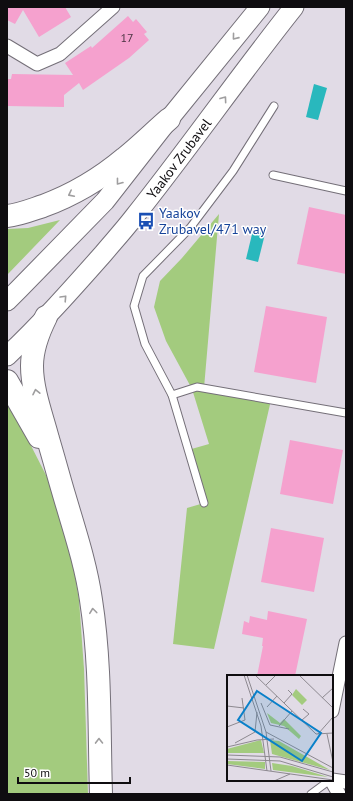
<svg xmlns="http://www.w3.org/2000/svg" width="353" height="801" font-family="'PT Sans',sans-serif">
  <rect width="100%" height="100%" fill="#e1dbe6"/>
  <g fill="#a3cb7e">
    <path d="M219,214L204,388L271,400L214,649L173,644L187,508L204,503L188,450L209,444L192,389L166,341L154,307L160,281L182,258Z"/>
    <path d="M60,220L7,275V229L28,228Z"/>
    <path d="M7,401L23,430L49,481L72,557L79,600L84,669L88,794H7Z"/>
  </g>
  <g fill="#29b8bd">
    <path d="M314,84L327,88L318,120L306,117Z"/>
    <path d="M254,226L266,230L258,262L246,259Z"/>
  </g>
  <g fill="#f5a1ce">
    <path d="M7,7H65L71,17L39,37L23,10L15,24L7,20Z"/>
    <path d="M128,16L133,22L136,19L147,32L144,34L149,40L129,58L83,90L79,83L64,95V107L7,106V79H11L12,74L73,75L65,63L91,46L92,48Z"/>
    <path d="M309,207L346,215V274L297,264Z"/>
    <path d="M266,306L327,317L316,383L254,372Z"/>
    <path d="M290,440L343,450L333,504L280,494Z"/>
    <path d="M271,528L324,538L314,592L261,582Z"/>
    <path d="M268,611L307,619L295,676H257L263,646H262L263,638L242,634L244,621L249,623L250,616L267,620Z"/>
  </g>
  <g fill="none" stroke-linecap="round" stroke-linejoin="round">
    <g stroke="#746f78" stroke-width="9">
      <g id="lane">
        <path d="M273,175L346,191"/>
        <path d="M172,395L197,387L346,413"/>
        <path d="M204,503L172,395L145,344L134,306L143,276L190,228L233,171L274,106"/>
        <path d="M311,794L330,780"/>
      </g>
    </g>
    <g stroke="#746f78" stroke-width="15">
      <g id="street">
        <path d="M7,46L37,64L60,54L113,7"/>
        <path d="M332,711L346,643"/>
        <path d="M331,780L339,794"/>
        <path d="M332,780L346,782"/>
      </g>
    </g>
    <g stroke="#746f78" stroke-width="21">
      <g id="secondary">
        <path d="M7,301L19,289L105,201L169,119L260,7"/>
        <path id="s1" d="M7,356C41,324 72,289 103,254C113,242 124,230 134,217C189,148 239,76 294,7"/>
      </g>
    </g>
    <g stroke="#746f78" stroke-width="24">
      <g id="highway">
        <path d="M7,216C19,215 31,210 43,206C73,195 100,179 125,158C140,146 154,132 169,119"/>
        <path d="M46,317C39,331 32,349 32,366C32,390 42,416 48,439C54,459 59,478 65,498C75,532 86,565 91,600C101,664 99,730 101,794"/>
        <path d="M7,381L39,437"/>
      </g>
    </g>
    <use href="#lane" stroke="#fff" stroke-width="7"/>
    <use href="#street" stroke="#fff" stroke-width="13"/>
    <use href="#secondary" stroke="#fff" stroke-width="19"/>
    <use href="#highway" stroke="#fff" stroke-width="22"/>
  </g>
  <defs><path id="oneway-chevron" d="M-2-3.5L2.5 0L-2 3.5" fill="none" stroke-width="1.6" stroke-linecap="round" stroke-linejoin="round"/></defs>
  <g stroke="#9f9e9f">
    <use href="#oneway-chevron" transform="translate(235 37) rotate(129)"/>
    <use href="#oneway-chevron" transform="translate(224 99) rotate(-54)"/>
    <use href="#oneway-chevron" transform="translate(119 182) rotate(128)"/>
    <use href="#oneway-chevron" transform="translate(71 194) rotate(153)"/>
    <use href="#oneway-chevron" transform="translate(64 298) rotate(-47)"/>
    <use href="#oneway-chevron" transform="translate(36 392) rotate(-102)"/>
    <use href="#oneway-chevron" transform="translate(93 611) rotate(-97)"/>
    <use href="#oneway-chevron" transform="translate(99 741) rotate(-91)"/>
  </g>
  <defs>
    <g id="bus-bare" transform="scale(1.38)"><path d="M-5-6H5V4H4V6H2V4H-2V6H-4V4H-5ZM-3.5-4V0h7V-4ZM-3.5 1.2v1.5H-2V1.2ZM2 1.2v1.5H3.5V1.2Z" fill="#1a4fb4" stroke="#fff" stroke-width="2.5" paint-order="stroke"/></g>
  </defs>
  <g fill-rule="evenodd">
    <use href="#bus-bare" x="146" y="221"/>
  </g>
  <g text-anchor="middle" stroke-width="3" stroke-linejoin="round" paint-order="stroke">
    <g font-size="12" fill="#483240">
      <text x="127" y="42">17</text>
    </g>
    <g font-size="14" fill="#0f0d10" stroke="#fff">
      <text dy="5" stroke="none"><textPath href="#s1" startOffset="262">Yaakov Zrubavel</textPath></text>
    </g>
    <g font-size="14" fill="#164399" stroke="#fff" text-anchor="start">
      <text x="159" y="218">Yaakov<tspan x="159" dy="16">Zrubavel/471 way</tspan></text>
    </g>
  </g>
  <g transform="translate(227 675)">
    <rect width="106" height="106" fill="#e1dbe6"/>
    <path d="M69,14L80,25L75,30L65,20ZM40,38L53,48L57,44L74,61L72,64L57,51L44,48ZM34,65L37,78H0V74ZM43,65L52,66L103,95L45,79ZM0,86L38,87V94L0,89ZM45,88L65,91L101,102L46,95Z" fill="#a3cb7e"/>
    <path fill="none" stroke="#8d8990" stroke-width="1" d="M17,0L34,51L40,96M20,0L39,57L44,96M28,0L89,59L106,58M72,0L106,33M39,10L49,0M95,23L106,13M34,28L43,50L62,54M57,28L65,19L61,15M0,31L17,33M40,32L50,21M75,45L82,39L76,34M52,51L65,36M0,52L18,45L15,23M39,57L106,93M91,59L106,42M100,59L106,87M8,68L28,57L30,37M0,72L30,65L47,64M0,80L53,82L106,97M0,84L53,86L106,102M0,90L106,105M47,106L63,99"/>
    <path fill="#0980c9" fill-opacity="0.15" stroke="#0980c9" stroke-width="2" d="M30,16L94,58L75,86L11,45Z"/>
    <rect width="106" height="106" fill="none" stroke="#0f0d10" stroke-width="2"/>
  </g>
  <rect width="353" height="801" fill="none" stroke="#0f0d10" stroke-width="16"/>
  <path d="M18 777v6h112v-6" fill="none" stroke="#0f0d10" stroke-width="2"/>
  <text x="24" y="777" font-size="12" fill="#0f0d10" stroke="#ffffff" stroke-width="3" paint-order="stroke">50 m</text>
</svg>
